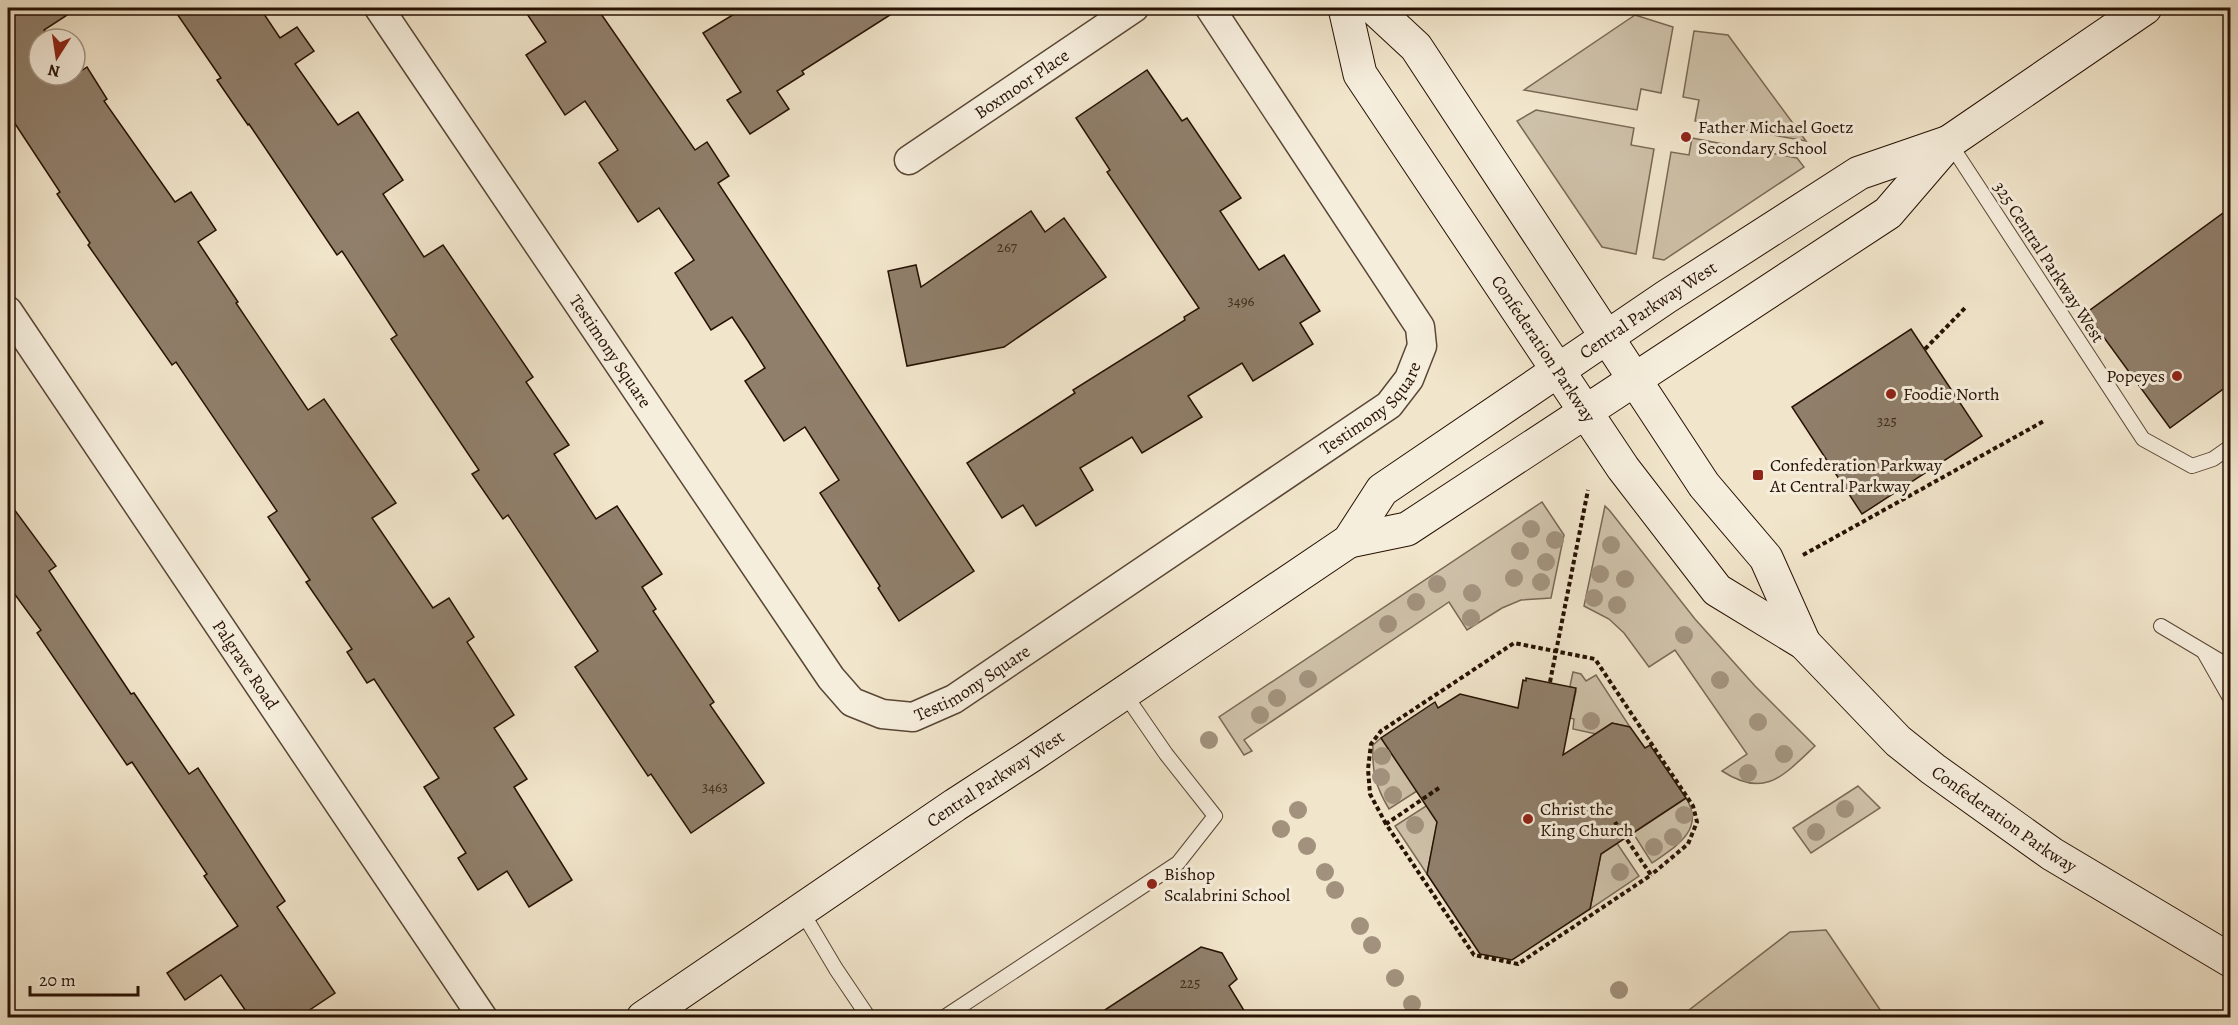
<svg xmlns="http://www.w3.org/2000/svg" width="2238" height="1025" font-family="Alegreya,serif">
  <rect width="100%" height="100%" fill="#f1e5cb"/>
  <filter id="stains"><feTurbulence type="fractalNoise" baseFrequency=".00333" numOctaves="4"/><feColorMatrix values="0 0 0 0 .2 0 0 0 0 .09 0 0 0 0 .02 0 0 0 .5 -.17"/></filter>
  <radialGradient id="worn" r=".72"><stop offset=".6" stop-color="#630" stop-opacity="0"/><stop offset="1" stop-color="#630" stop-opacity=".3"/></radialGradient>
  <g fill="#cec1a9" stroke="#7a6956" stroke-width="1.5">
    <path d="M1635,15L1673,27L1661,93L1641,89L1637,110L1524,90Z"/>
    <path d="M1694,31L1728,35L1806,141L1695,121L1699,100L1683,97Z"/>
    <path d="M1536,110L1634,128L1631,145L1654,149L1636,254L1602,247L1517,121Z"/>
    <path d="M1692,138L1797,158L1804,167L1664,260L1653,258L1671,152L1689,155Z"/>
    <path d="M1542,502L1564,535L1551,598L1521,600L1502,608L1467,630L1449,602L1244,740L1252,751L1244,755L1219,717Z"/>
    <path d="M1605,506L1610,511L1695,619L1755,686L1815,746C1783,776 1765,799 1722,771L1747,754L1675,650L1649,667L1624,633L1609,619L1584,606Z"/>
    <path d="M1573,672L1581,674L1586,681L1596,675L1630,727L1612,723L1596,734L1573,729L1574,719L1570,718L1576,691L1570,686Z"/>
    <path d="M1381,738L1417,791L1389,809C1375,785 1372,773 1373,745Z"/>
    <path d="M1858,786L1880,808L1811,853L1793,828Z"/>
    <path d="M1443,795L1427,874L1395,826Z"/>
    <path d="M1686,798C1706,830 1675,847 1652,863L1633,833Z"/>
    <path d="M1606,827L1639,876L1590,909Z"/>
    <path d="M1826,930L1885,1017H1680L1790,932Z"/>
  </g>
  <g fill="#907f6b" stroke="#261103" stroke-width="1.5">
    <path d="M8,8H78L44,30L51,39H39V75H75L87,67L107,99L104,101L175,202L191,192L216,230L198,242L238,302L236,303L308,410L324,399L396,503L372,518L433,608L449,598L474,637L467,642L514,715L494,728L527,779L514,787L572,880L529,907L507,871L478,890L458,858L466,853L424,787L439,778L374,679L367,683L347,652L352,649L306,582L310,580L268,517L277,511L176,362L172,365L88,245L90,243L57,194L60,192L8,113Z"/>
    <path d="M173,8H260L280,38L297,27L314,51L295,64L338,125L358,112L374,136L403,180L383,194L424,257L443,245L533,377L526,382L569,445L554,454L596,519L617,506L662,574L642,587L656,609L653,611L714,702L710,705L764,783L691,833L651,774L648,776L575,667L598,651L508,515L503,519L472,474L479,470L391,339L397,335L342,251L337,255L249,124L248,125L217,80L221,78Z"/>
    <path d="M523,8H597L695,150L707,142L729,176L718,183L974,571L899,621L878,588L880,586L820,493L839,480L805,427L784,441L745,381L765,368L748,341L732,317L711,330L675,273L694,260L659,208L638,222L599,163L618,150L585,101L565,115L526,55L546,42Z"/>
    <path d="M744,8H901L802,71L804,74L777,91L789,109L750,134L727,100L741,92L703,33Z"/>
    <path d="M1147,70L1182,121L1187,118L1241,198L1220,211L1259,270L1284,255L1320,311L1300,323L1313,344L1253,381L1242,363L1188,396L1202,417L1142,453L1132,437L1080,468L1093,490L1036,526L1023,505L1002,518L967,463L1075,393L1073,390L1185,320L1184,317L1199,308L1107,172L1110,170L1076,118Z"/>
    <path d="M2230,208V384L2170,428L2086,313Z"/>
    <path d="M1031,211L1045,232L1064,218L1106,277L1004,347L907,366L888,271L916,265L921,287Z"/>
    <path d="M1911,329L1982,436L1862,514L1792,407Z"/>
    <path d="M8,501L56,566L49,571L131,694L134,693L189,774L198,768L285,901L277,907L335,993L299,1017H250L221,975L185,1000L167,973L238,926L204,876L207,874L132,762L127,765L37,633L41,630L8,585Z"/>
    <path d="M1526,678L1576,688L1563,755L1612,723L1630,727L1645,748L1650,745L1686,798L1601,854L1590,909L1512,960L1480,954L1427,874L1437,822L1381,738L1435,702L1438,708L1460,694L1518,708L1523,680L1526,681Z"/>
    <path d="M1201,947L1222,953L1237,979L1229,986L1248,1017H1094Z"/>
  </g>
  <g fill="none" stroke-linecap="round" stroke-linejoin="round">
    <g stroke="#594635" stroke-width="16">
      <g id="lane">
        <path d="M1949,142L2143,439L2192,466L2213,459L2230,447"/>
        <path d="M2161,626L2230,667"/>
        <path d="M2205,654L2230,698"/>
        <path d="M801,910L836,969L869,1018"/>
        <path d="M943,1018L1178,863L1215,816L1166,754L1124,693"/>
      </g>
    </g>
    <g stroke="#594635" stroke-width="31">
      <g id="street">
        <path id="s1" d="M379,8L831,678L852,702L882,714L913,717L954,699L1389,405L1409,379L1422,346L1420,327L1210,8"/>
        <path id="s2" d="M909,160L1134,8"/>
        <path id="s3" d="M8,311L483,1018"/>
      </g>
    </g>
    <g stroke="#261103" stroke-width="35">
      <g id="secondary">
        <path id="s4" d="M1345,8L1360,74L1623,468L1717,590L1804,643L1898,741L1933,769L2052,854L2230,960"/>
        <path d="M1374,8L1416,47L1704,485L1766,558L1804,643"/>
        <path d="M1349,541L1407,529L1888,213L1949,142L2145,8"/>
        <path id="s5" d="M643,1018L955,805L1032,755L1349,541L1382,490L1666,297L1859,173L1949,142"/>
      </g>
    </g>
    <g stroke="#261103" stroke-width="4" stroke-dasharray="4.5 3" stroke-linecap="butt">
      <path d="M1925,349L1966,307"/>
      <path d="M1803,555L2044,421"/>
      <path d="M1550,682L1588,490"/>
      <path d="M1439,788L1386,824L1474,955L1518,964L1651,875L1615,822"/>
      <path d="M1386,824L1370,794L1368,769L1371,744L1381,731L1514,643L1595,659L1693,806L1697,822L1688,844L1651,875"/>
    </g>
    <use href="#lane" stroke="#f6eedd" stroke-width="14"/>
    <use href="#street" stroke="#f6eedd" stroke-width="28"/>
    <use href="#secondary" stroke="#f6eedd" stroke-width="33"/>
  </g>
  <g fill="#a2927d">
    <circle cx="1531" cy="529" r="9"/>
    <circle cx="1555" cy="540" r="9"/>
    <circle cx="1611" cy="545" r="9"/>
    <circle cx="1520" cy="551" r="9"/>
    <circle cx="1546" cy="562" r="9"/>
    <circle cx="1600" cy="574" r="9"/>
    <circle cx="1514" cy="578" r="9"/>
    <circle cx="1625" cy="579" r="9"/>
    <circle cx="1541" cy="582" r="9"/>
    <circle cx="1437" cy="584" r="9"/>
    <circle cx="1472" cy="593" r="9"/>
    <circle cx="1594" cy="598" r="9"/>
    <circle cx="1416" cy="602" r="9"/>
    <circle cx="1617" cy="605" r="9"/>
    <circle cx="1471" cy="618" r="9"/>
    <circle cx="1388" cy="624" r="9"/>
    <circle cx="1684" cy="635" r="9"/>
    <circle cx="1308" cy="679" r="9"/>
    <circle cx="1720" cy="680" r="9"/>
    <circle cx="1277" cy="698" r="9"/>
    <circle cx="1260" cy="715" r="9"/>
    <circle cx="1591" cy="721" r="9"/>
    <circle cx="1758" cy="722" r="9"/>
    <circle cx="1209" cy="740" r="9"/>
    <circle cx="1784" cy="754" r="9"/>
    <circle cx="1382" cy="756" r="9"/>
    <circle cx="1748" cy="773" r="9"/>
    <circle cx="1381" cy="777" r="9"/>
    <circle cx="1393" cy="795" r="9"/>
    <circle cx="1845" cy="809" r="9"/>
    <circle cx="1298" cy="810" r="9"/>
    <circle cx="1684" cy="815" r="9"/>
    <circle cx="1415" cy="825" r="9"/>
    <circle cx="1281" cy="829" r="9"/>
    <circle cx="1816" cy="832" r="9"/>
    <circle cx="1673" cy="837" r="9"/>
    <circle cx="1307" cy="846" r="9"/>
    <circle cx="1654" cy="847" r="9"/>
    <circle cx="1325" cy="872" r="9"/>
    <circle cx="1620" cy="872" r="9"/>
    <circle cx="1335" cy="890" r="9"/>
    <circle cx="1360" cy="926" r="9"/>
    <circle cx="1372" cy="945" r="9"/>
    <circle cx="1395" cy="978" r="9"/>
    <circle cx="1619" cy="990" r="9"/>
    <circle cx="1412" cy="1004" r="9"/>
  </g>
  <g fill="#8f2418" stroke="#f6eedd" stroke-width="2">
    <circle cx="1686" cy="137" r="6"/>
    <circle cx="2177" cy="376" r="6"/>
    <circle cx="1891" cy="394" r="6"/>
    <rect x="1752" y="469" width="12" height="12" rx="3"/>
    <circle cx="1528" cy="819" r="6"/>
    <circle cx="1152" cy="884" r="6"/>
  </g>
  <g text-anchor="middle" stroke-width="6" stroke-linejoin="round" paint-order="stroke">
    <g font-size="15" fill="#402c1d">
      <text x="1007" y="252">267</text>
      <text x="1241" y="306">3496</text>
      <text x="1887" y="426">325</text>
      <text x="715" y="792">3463</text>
      <text x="1190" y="988">225</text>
    </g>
    <g font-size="18" fill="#261103" stroke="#f6eedd">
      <text dy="6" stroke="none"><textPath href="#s2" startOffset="136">Boxmoor Place</textPath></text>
      <text transform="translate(2049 262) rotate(57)" y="6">325 Central Parkway West</text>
      <text dy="6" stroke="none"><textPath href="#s5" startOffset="1234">Central Parkway West</textPath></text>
      <text dy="6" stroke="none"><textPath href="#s4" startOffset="398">Confederation Parkway</textPath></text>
      <text dy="6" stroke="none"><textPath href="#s1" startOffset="414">Testimony Square</textPath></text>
      <text dy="6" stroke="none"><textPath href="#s1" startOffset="1458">Testimony Square</textPath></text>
      <text dy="6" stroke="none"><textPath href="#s3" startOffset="426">Palgrave Road</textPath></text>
      <text dy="6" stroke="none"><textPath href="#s1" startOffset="972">Testimony Square</textPath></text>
      <text dy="6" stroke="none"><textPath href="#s5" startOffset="426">Central Parkway West</textPath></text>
      <text dy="6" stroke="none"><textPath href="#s4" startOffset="1065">Confederation Parkway</textPath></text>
    </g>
    <g font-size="18" fill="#261103" stroke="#f6eedd" text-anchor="start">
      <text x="1698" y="133">Father Michael Goetz<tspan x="1698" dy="21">Secondary School</tspan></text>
      <text x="2165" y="382" text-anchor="end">Popeyes</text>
      <text x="1903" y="400">Foodie North</text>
      <text x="1770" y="471">Confederation Parkway<tspan x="1770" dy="21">At Central Parkway</tspan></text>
      <text x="1540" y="815">Christ the<tspan x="1540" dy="21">King Church</tspan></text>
      <text x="1164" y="880">Bishop<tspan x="1164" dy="21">Scalabrini School</tspan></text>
    </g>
  </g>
  <rect width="2238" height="1025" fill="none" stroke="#f1e5cb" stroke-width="30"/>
  <rect x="9" y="9" width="2220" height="1007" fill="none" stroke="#261103" stroke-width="3"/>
  <rect x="15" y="15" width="2208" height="995" fill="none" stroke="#261103" stroke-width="1.5"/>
  <g transform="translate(57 57) rotate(192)"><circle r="28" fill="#f6eedd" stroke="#a39686" stroke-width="1.5"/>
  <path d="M0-4.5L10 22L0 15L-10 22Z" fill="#8f2418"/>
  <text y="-9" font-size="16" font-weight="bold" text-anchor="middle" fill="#261103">N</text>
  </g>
  <path d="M30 986v9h108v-9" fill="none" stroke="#261103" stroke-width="3"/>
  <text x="39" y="986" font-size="18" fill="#261103" stroke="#f6eedd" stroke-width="4.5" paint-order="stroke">20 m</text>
  <rect width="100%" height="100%" filter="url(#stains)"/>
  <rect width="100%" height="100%" fill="url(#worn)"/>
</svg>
